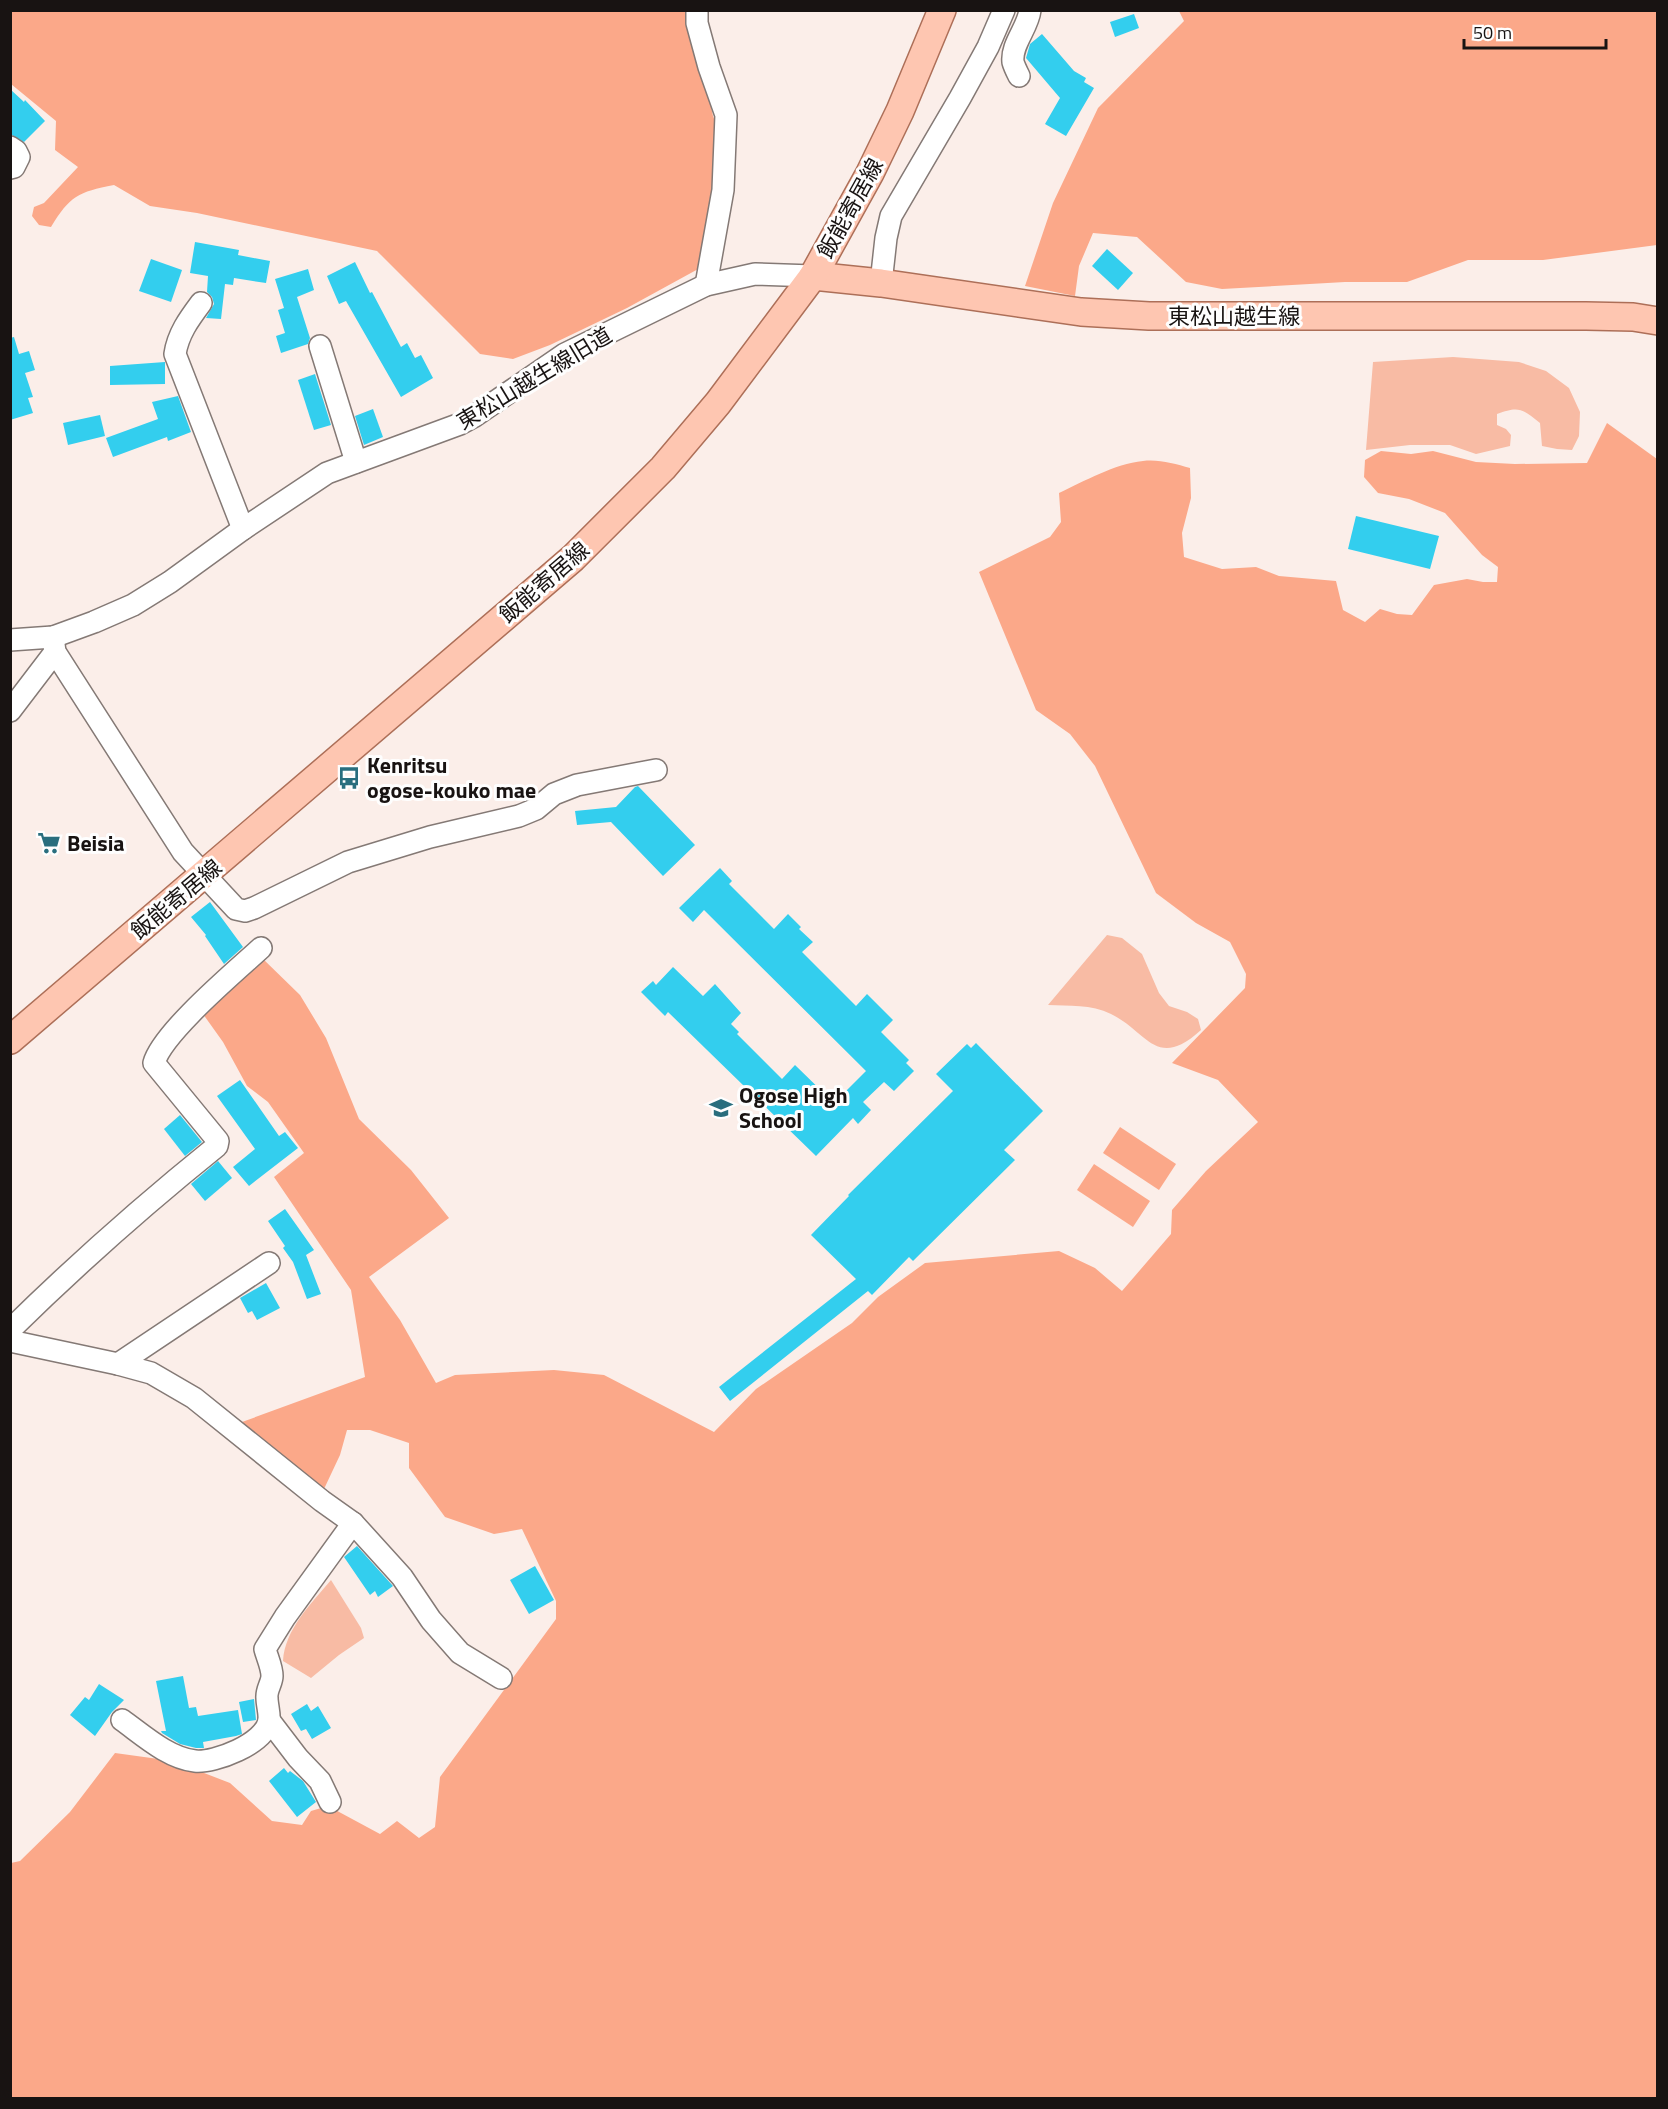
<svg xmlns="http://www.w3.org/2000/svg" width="1668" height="2109" font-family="'Titillium Web','Noto Sans JP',sans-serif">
  <rect width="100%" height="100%" fill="#fbeee9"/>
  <g fill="#fba889">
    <path d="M11,11H691L713,116L719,132L717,180L700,268L627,308L550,345L513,359L480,354L377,251L197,213L150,206L114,185C78,192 70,196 51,227L39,225L32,216L34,207L44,203L78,167L55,150L56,121L11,84Z"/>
    <path d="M1179,11H1657V245L1543,260H1468L1407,282H1345L1222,289L1186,282L1137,237L1093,233L1079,266L1075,296L1025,286L1053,203L1098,108L1184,21Z"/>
    <path d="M1607,423L1657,459V2098H11V1863L20,1861L70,1812L115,1753L173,1761L230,1783L272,1821L302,1825L311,1811L328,1806L380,1834L397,1821L419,1838L435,1827L440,1777L556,1619V1601L522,1529L494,1534L445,1517L409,1468V1443L370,1430H347L340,1455L324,1489L242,1422L365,1377L351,1290L274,1177L304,1153L268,1102L247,1086L223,1042L198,1007L261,957L300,995L326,1038L359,1119L411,1170L449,1218L369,1277L400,1320L436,1383L455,1375L554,1370L604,1375L714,1432L756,1389L852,1323L878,1297L925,1263L1059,1251L1095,1268L1122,1291L1171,1234L1172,1210L1206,1171L1258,1122L1218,1080L1172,1063L1245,988L1246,974L1230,942L1196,923L1156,893L1095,766L1070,734L1036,710L979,572L1050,537L1061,522L1059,493C1085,481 1114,464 1143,461C1159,459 1175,464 1190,468L1191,498L1182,533L1184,557L1222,569L1256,567L1279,576L1336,581L1343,610L1365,622L1380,609L1397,614L1412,615L1434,585L1467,579L1483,582H1497L1498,567L1482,555L1445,513L1409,499L1378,493L1364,477L1365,460L1381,451L1411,454L1433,451L1476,462L1515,464L1587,463Z"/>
    <path d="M1120,1127L1176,1164L1159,1190L1103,1153Z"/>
    <path d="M1094,1164L1150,1201L1133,1227L1077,1190Z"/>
  </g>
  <g fill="#f8bba4">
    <path d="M1453,357L1519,362L1546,371L1569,388L1580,412L1579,436L1572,450L1557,449L1542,446L1540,423C1522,408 1518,406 1497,414V425L1506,429L1511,435L1510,446L1476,454L1450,445H1410L1366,450L1373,362Z"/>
    <path d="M1107,935L1122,938L1142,954L1159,993L1169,1006L1187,1012L1198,1019L1201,1030C1156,1071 1148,1032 1111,1014C1091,1004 1069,1006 1048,1005Z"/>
    <path d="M331,1580L361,1628L364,1638L339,1655L311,1678L283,1661C285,1629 311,1604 331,1580Z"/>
  </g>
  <g fill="#33ceee">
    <path d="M1134,14L1139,28L1115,37L1110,22Z"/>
    <path d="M1042,34L1074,71L1086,78L1084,82L1094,88L1066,136L1045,124L1060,98L1026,58L1030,44Z"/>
    <path d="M10,89L24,102L25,100L45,121L24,142L10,134Z"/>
    <path d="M195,242L239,250L238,255L270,261L266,283L234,278L233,285L225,284L221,319L206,318L214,304L212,297L207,292L208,276L190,273Z"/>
    <path d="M1107,249L1133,273L1118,290L1092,266Z"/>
    <path d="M151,259L182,270L171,302L139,291Z"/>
    <path d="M355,262L370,293L372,292L401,347L407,343L415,358L421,355L433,378L401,397L346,301L339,304L327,276Z"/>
    <path d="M308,269L314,290L297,297L310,338L308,344L281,353L276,336L285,333L278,310L284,308L275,279Z"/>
    <path d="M14,337L19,354L29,351L35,370L25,373L33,397L28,398L33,413L10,420V338Z"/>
    <path d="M165,362V384L110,385V366Z"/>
    <path d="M315,374L331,425L314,430L298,380Z"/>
    <path d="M178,396L191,432L168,441L167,437L113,457L106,438L158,419L152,402Z"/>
    <path d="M373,409L383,437L364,445L355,416Z"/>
    <path d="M100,415L105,436L68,445L63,423Z"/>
    <path d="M1356,516L1439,536L1430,569L1348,549Z"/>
    <path d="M638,786L695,845L663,876L611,822L577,825L575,811L616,807L635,787Z"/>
    <path d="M720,868L732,881L729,884L774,929L788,914L801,927L799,929L813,942L802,952L856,1006L867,994L893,1020L881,1032L909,1060L906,1063L914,1071L894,1091L884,1082L863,1102L871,1110L858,1124L853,1118L816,1156L668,1012L665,1016L641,992L653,981L656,985L673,967L703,996L715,984L741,1013L731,1024L739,1032L737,1034L782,1079L795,1065L834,1103L866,1071L704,910L693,922L679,908Z"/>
    <path d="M210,902L243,947L224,964L205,936L206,935L191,917Z"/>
    <path d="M976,1043L1043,1111L1004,1150L1015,1160L913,1261L909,1257L872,1295L868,1291L730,1401L719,1387L856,1279L811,1235L849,1196L848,1195L953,1091L936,1074L967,1044L971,1048Z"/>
    <path d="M240,1080L279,1136L285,1132L298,1148L249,1186L233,1167L255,1149L217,1096Z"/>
    <path d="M180,1115L202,1142L185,1156L164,1129Z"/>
    <path d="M218,1161L232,1178L205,1201L191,1184Z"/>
    <path d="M285,1209L314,1250L306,1255L321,1294L307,1299L293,1262L283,1248L285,1246L268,1221Z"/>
    <path d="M266,1283L280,1308L257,1320L252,1311L248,1313L240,1298Z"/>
    <path d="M357,1546L393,1586L378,1597L375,1591L370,1595L344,1557Z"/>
    <path d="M535,1566L554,1600L529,1614L510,1580Z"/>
    <path d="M183,1676L189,1708L196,1707L198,1716L238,1710L242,1734L236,1736L203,1742L204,1748H196L180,1744L162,1733L161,1731H166L156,1681Z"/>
    <path d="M99,1684L124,1700L112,1712L95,1736L70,1715L85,1697L89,1700Z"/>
    <path d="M254,1699L256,1720L243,1722L239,1702Z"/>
    <path d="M307,1704L311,1711L318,1706L331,1728L312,1739L306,1729L301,1731L291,1714Z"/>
    <path d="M284,1768L288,1773L290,1771L303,1781L316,1802L297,1817L269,1781Z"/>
  </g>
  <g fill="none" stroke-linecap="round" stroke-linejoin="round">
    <g stroke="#847975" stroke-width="24">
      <g id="minor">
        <path d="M697,10V23L709,67L726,115L723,190L706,285"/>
        <path d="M1019,76C1017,72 1014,66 1013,62C1011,44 1028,28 1030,10"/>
        <path d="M10,147L16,151L19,157L14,167L10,168"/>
        <path d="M881,283L886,238L891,216L960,98L988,47L1004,10"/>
        <path d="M201,303C189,319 178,334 175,354L243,529"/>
        <path d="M320,346L356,462"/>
        <path d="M53,637L55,652L183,852L236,909L245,911L254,908L348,862L430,837L519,816L536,809L554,794L577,785L656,770"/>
        <path d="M10,640L53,637L94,622L133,605L170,582L243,529L327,473L460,424L473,417L565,354L706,285L755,274L813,276"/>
        <path d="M10,711L55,652"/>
        <path d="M10,1330C76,1265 145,1204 217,1146L218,1141L154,1063C162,1033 236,971 261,948"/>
        <path d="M10,1341L118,1364L151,1373L194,1398L322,1501L353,1523L402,1577L431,1620L460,1653L501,1678"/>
        <path d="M118,1364L269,1263"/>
        <path d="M122,1720C143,1735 168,1758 195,1761C215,1763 264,1744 269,1721C270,1714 267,1705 267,1698C266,1690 272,1683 272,1676C272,1667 267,1657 265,1649L285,1617L353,1523"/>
        <path d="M269,1720L298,1758L320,1781L330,1802"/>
      </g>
    </g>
    <g stroke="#ad6f58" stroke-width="30">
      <g id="major">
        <path d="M813,276L881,283L1081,312L1149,316H1586L1633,317L1658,321"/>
        <path d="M10,1040L573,558L663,468L718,403L813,276L870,173L900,111L942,10"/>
      </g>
    </g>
    <use href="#minor" stroke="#fff" stroke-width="21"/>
    <use href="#major" stroke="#fec6b1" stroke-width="27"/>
  </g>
  <defs>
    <g id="bus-bare" transform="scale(1.8)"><path d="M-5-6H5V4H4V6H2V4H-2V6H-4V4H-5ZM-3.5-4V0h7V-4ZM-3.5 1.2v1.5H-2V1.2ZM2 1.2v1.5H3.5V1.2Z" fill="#296e7e" stroke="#fefefe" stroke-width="2.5" paint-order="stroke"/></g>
    <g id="supermarket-bare" transform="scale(1.8)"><path d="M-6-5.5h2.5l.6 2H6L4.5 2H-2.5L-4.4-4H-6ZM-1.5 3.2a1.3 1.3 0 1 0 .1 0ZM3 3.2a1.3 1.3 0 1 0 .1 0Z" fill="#296e7e" stroke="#fefefe" stroke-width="2.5" paint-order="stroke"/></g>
    <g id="school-bare" transform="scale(1.8)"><path d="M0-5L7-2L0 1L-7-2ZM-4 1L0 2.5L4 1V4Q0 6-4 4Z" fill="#296e7e" stroke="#fefefe" stroke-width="2.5" paint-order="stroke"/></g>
  </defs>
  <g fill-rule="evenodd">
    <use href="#bus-bare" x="349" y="778"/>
    <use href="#supermarket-bare" x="49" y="843"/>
    <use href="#school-bare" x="721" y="1108"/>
  </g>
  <g text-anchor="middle" stroke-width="6" stroke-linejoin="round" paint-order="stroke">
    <g font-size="22" fill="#181312" stroke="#fefefe">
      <text transform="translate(850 208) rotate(-61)" y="8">飯能寄居線</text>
      <text x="1234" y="324">東松山越生線</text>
      <text transform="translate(534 378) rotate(-31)" y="8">東松山越生線旧道</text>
      <text transform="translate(544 582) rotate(-41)" y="8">飯能寄居線</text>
      <text transform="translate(176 899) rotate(-40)" y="8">飯能寄居線</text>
    </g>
    <g font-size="22" font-weight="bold" fill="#181312" stroke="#fefefe" text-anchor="start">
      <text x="367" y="773">Kenritsu<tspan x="367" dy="25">ogose-kouko mae</tspan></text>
      <text x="67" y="851">Beisia</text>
      <text x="739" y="1103">Ogose High<tspan x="739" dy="25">School</tspan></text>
    </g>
  </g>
  <rect width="1668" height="2109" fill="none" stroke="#181312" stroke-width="24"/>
  <path d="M1464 39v9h142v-9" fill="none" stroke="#181312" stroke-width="3"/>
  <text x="1473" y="39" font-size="18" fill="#181312" stroke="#fefefe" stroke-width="4.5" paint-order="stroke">50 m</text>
</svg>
